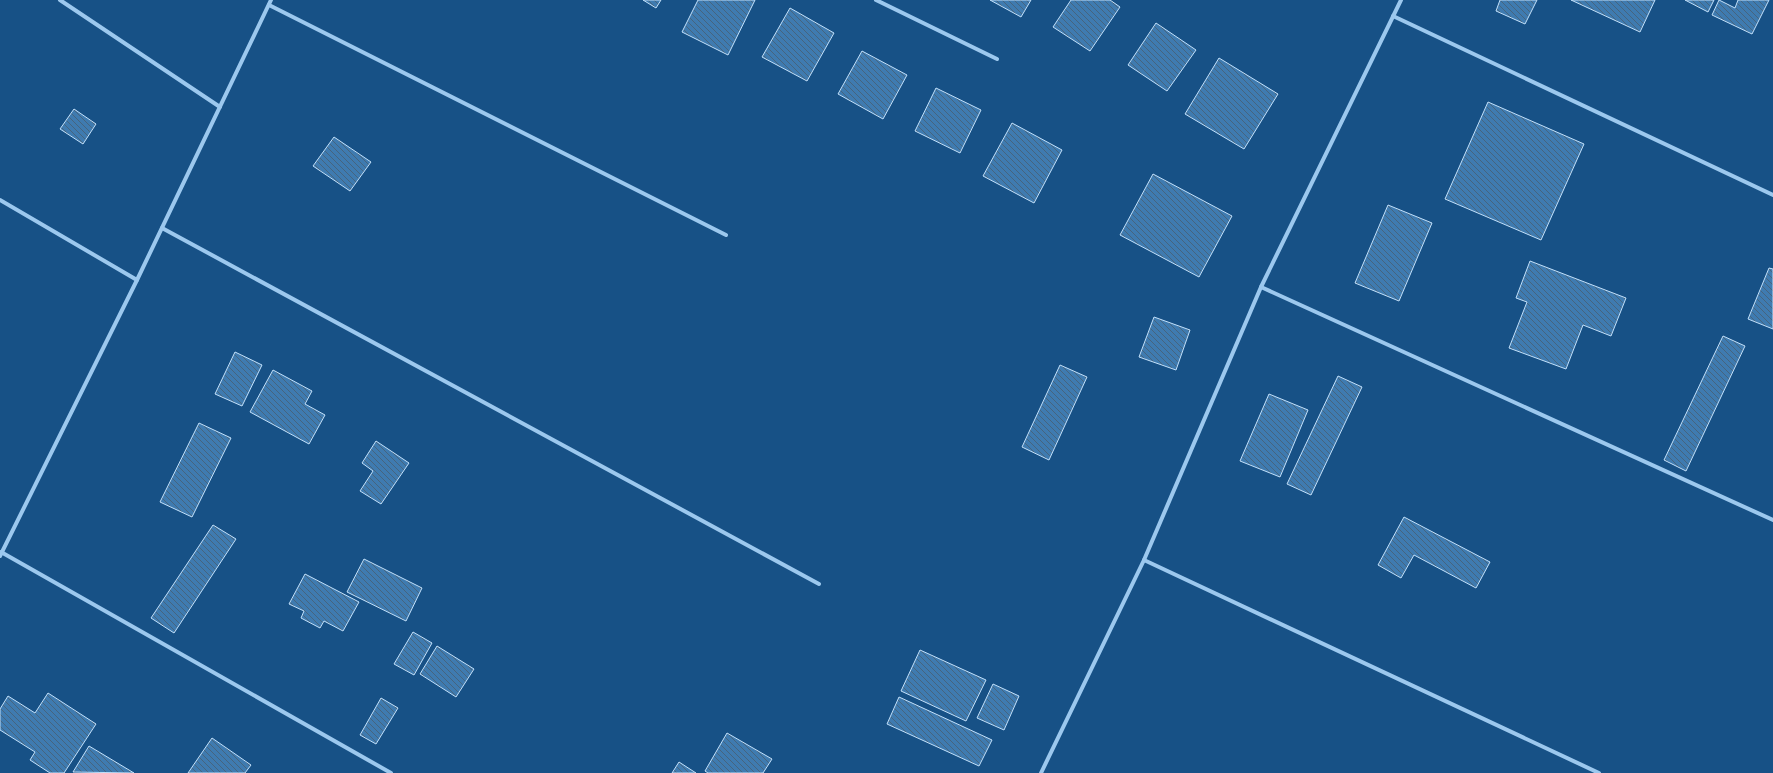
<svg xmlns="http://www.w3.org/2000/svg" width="1773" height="773" font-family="Barlow,sans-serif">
  <defs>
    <pattern id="building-back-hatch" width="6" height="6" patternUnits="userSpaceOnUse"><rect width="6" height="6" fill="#3f7bb0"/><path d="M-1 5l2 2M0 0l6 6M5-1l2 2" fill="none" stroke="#46647e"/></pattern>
  </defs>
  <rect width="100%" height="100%" fill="#175186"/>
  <g fill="url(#building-back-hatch)" stroke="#c2e0fa">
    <path d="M643,0H661L656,8Z"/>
    <path d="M698,0H755L728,55L682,32Z"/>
    <path d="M990,0H1031L1021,17Z"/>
    <path d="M1071,0H1110L1120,7L1090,51L1053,27Z"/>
    <path d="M1500,0H1537L1525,24L1496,11Z"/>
    <path d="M1571,0H1655L1640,32Z"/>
    <path d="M1685,0H1714L1708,12Z"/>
    <path d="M1719,0L1735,8L1738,0H1769L1752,34L1712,15Z"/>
    <path d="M790,8L834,33L807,81L762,57Z"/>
    <path d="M1156,23L1196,50L1167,91L1128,65Z"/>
    <path d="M862,51L907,75L883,119L838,94Z"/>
    <path d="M1219,58L1278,94L1244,149L1185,114Z"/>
    <path d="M936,88L981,110L960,153L915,131Z"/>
    <path d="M1488,102L1584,144L1541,240L1445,199Z"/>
    <path d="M74,109L96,124L83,144L60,129Z"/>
    <path d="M1012,123L1062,150L1034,203L983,176Z"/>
    <path d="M334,137L371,162L350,191L313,166Z"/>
    <path d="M1153,174L1232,216L1199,277L1120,235Z"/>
    <path d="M1388,205L1432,223L1399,301L1355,283Z"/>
    <path d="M1530,261L1626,298L1611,336L1583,325L1566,369L1509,348L1527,302L1516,298Z"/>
    <path d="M1769,268L1773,269V329L1748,319Z"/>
    <path d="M1154,317L1190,330L1176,370L1139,357Z"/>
    <path d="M1723,336L1745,346L1686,471L1664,460Z"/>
    <path d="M235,352L262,365L242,406L215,394Z"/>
    <path d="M1060,365L1087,377L1049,460L1022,447Z"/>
    <path d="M273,370L312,391L305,404L325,415L309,444L250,412Z"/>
    <path d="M1338,376L1362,387L1311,495L1287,484Z"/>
    <path d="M1269,394L1308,410L1280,477L1240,461Z"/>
    <path d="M199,423L231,438L192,517L160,502Z"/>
    <path d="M376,441L409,463L381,504L360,491L373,471L362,463Z"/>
    <path d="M1404,517L1490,562L1476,588L1414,555L1401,578L1378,565Z"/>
    <path d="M213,525L236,539L174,633L151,618Z"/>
    <path d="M364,559L422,588L406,621L347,592Z"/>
    <path d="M305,574L359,602L343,631L324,621L320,628L301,618L304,611L289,604Z"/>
    <path d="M413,632L432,643L414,675L394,664Z"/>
    <path d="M437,646L474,669L456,697L420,674Z"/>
    <path d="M920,650L986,680L966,721L901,691Z"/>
    <path d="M993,684L1019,696L1004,730L977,718Z"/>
    <path d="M48,693L96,724L64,773H50L30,760L35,752L0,730V709L8,696L35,713Z"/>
    <path d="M899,697L992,740L979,766L887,724Z"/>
    <path d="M381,698L398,708L376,744L360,735Z"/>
    <path d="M727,733L772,759L763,773H708L705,771Z"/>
    <path d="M212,738L251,765L245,773H188Z"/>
    <path d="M89,746L134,773L73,772Z"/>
    <path d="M679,762L696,773H672Z"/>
  </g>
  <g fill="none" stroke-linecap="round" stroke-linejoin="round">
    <g stroke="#9cc8ee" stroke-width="4">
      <path d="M60,0L220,107"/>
      <path d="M876,0L997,59"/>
      <path d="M269,5L726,235"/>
      <path d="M1393,16L1773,195"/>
      <path d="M0,200L137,280"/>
      <path d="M162,228L819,584"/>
      <path d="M1261,287L1773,520"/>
      <path d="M1,552L391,773"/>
      <path d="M0,556L137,280L271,0"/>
      <path d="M1144,560L1599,773"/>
      <path d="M1041,773L1144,560L1261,287L1401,0"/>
    </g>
  </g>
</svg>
